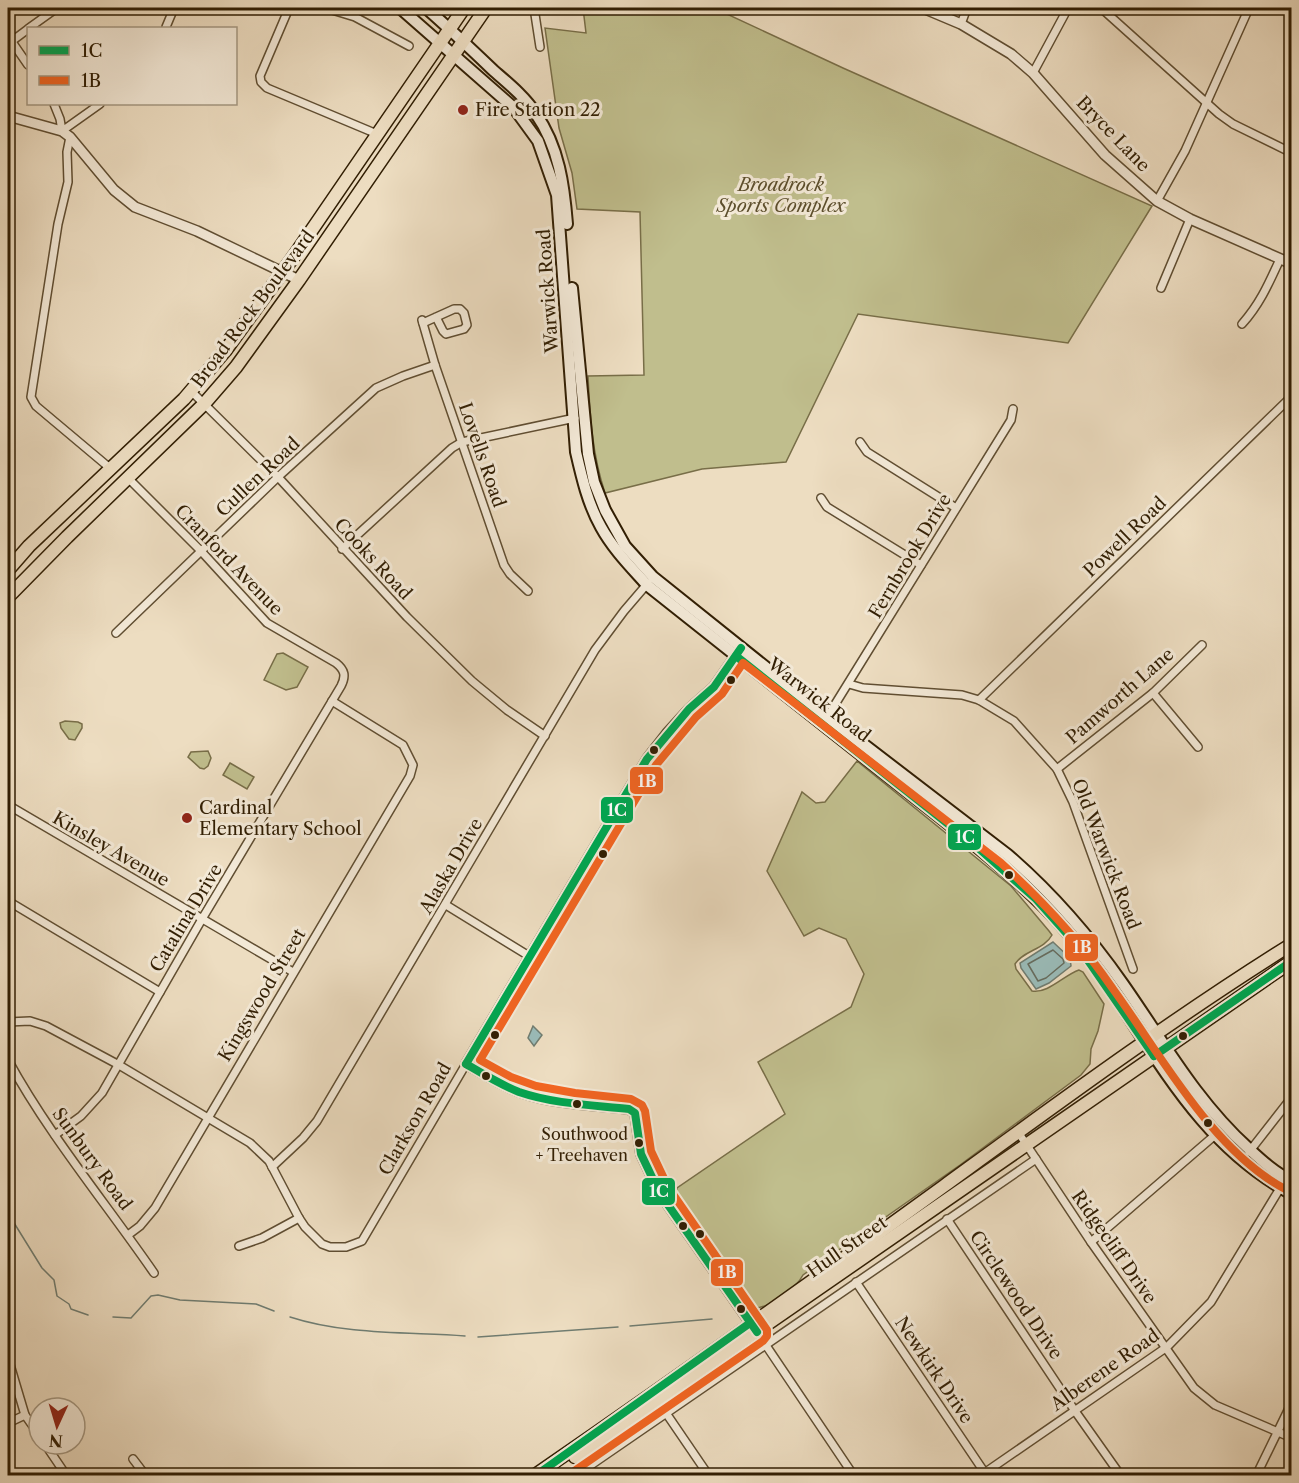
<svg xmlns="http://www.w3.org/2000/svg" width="1299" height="1483" font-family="'Libre Caslon Text',serif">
  <rect width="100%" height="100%" fill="#edddc1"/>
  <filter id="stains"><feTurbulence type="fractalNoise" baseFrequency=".00333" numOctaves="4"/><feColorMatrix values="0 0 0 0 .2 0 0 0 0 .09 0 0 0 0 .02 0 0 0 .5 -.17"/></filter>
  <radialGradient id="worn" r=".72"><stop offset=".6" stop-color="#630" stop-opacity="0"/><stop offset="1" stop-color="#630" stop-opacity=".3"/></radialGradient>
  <g fill="#c0be8d" stroke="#786e48" stroke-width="1.5">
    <path d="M583,8H714L843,68L1152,206L1068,343L858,314L786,462L702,469L605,493C592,454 590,416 588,376L644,375L640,212L577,209L572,173L559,128L545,28L586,33Z"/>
    <path d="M283,653L308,667L297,687L286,690L264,680L277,654Z"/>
    <path d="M65,721L78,722L82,724V728L75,740L69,739L61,728L60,723Z"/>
    <path d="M208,751L211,758L208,766L204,769L200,768L188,757L191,752Z"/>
    <path d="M857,761L1011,886L1049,931L1052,935C1044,950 1024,950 1015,964L1016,969L1032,991C1048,994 1064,975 1079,970L1083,972L1104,1004L1098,1031L1091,1049L1090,1064L1081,1075L960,1165L803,1275C797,1287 769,1308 755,1308L750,1303L672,1196L676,1194L677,1188L785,1114L758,1062L851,1007L864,974L846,939L819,928L804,936L767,871L802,792L816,803L825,802Z"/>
    <path d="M230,763L254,777L247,789L223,775Z"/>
  </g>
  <g fill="#9abbb8" stroke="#707c70" stroke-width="1.5">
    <path d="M1053,942L1070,958L1071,966L1049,983L1036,989L1021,968L1020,963Z"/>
    <path d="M533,1026L542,1035L534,1046L528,1038Z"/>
  </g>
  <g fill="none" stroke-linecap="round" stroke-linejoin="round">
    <path stroke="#666c5e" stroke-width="1.5" d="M1053,950L1063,959L1064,963L1046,978L1038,981L1028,964Z"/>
    <g stroke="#707c70" stroke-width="1.5">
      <path d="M8,1216L11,1218L42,1268L54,1280L57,1296L69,1304L71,1309L88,1315"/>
      <path d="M113,1317L131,1318L151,1296L158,1295L180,1300L256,1304L274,1311"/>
      <path d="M290,1317C345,1335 407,1332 465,1336"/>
      <path d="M630,1326L712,1319"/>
      <path d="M478,1337L618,1327"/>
    </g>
    <g stroke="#604e32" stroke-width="10">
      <g id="minor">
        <path d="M289,8L260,76L261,82L267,88L377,134"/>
        <path d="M311,8L332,10L355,17L409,46"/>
        <path d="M534,8L540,47"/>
        <path d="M1101,8L1219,114L1233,124L1292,153"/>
        <path d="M961,24L967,8"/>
        <path d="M166,27L174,8"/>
        <path d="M29,28L57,8"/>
        <path d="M8,36L28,65"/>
        <path d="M12,41L28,29"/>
        <path d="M1033,73L1068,8"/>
        <path d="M54,104L60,119L62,131L100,104"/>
        <path d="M70,137L67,152L68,182L58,224L31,397L36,406L111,469"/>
        <path d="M1157,201L1185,151L1249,8"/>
        <path d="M1161,288L1190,219"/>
        <path d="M422,320L435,365L504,565L510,574L528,591"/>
        <path d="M423,323L454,309H460L464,313L467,325L464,329L446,334L443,331L436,317"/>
        <path d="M1242,324C1260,304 1269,283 1280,259"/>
        <path d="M191,391L278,477L407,617L472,681L507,710L545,736"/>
        <path d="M860,442L867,452L956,508"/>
        <path d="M821,498L827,507L921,565"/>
        <path d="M342,549L452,448L462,442L575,418"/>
        <path d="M116,633L278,477L376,388L403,376L435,365"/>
        <path d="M849,684L863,688L962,695L979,700L1014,721L1057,769L1073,802L1133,969"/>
        <path d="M1153,693L1198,747"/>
        <path d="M979,700L1292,396"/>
        <path d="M826,719L1011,420L1013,409"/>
        <path d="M1057,769L1153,693L1202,645"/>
        <path d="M8,805L293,972"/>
        <path d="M8,901L160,992"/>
        <path d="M446,905L529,956"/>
        <path d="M8,1022L30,1021L46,1026L119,1065L250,1143L269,1161L299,1218L305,1227L322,1244L330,1247H346L362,1241L466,1064"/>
        <path d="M8,1060C49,1135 105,1202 154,1273"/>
        <path d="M1018,1132L1091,1242L1194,1388L1215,1405L1292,1438"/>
        <path d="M55,1135L81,1116L102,1093L202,919L341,686C346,676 345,670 336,663L267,623L201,551L128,478"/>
        <path d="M1249,1152L1292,1097"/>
        <path d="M272,1167L303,1138L317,1121L595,650L624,611L648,583"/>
        <path d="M947,1219L1075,1411L1121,1476"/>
        <path d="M128,1235L140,1226L155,1208L410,776L413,765L403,745L332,701"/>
        <path d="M1091,1242L1214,1136"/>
        <path d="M239,1246L262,1238L299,1218"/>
        <path d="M856,1282L987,1476"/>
        <path d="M757,1332L854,1476"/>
        <path d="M8,1358L25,1415L39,1435"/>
        <path d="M666,1413L709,1476"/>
        <path d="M8,1423L25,1415"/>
        <path d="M45,1444L66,1475"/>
        <path d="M133,1459L146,1476"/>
        <path d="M575,1476L1036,1159"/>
        <path d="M980,1476L1167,1347L1211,1302L1282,1185"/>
        <path d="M1256,1476L1292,1402"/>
      </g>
    </g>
    <g stroke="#604e32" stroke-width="12">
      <g id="tertiary">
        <path d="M923,8L961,24L1011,54L1033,73L1105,155L1157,201L1190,219L1292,264"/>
        <path d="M8,116L62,131L70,137L114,190L135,207L197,231L299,280"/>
        <path d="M739,651L714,687L689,709L668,732L647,759L466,1064C484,1074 501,1085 520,1092C554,1104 593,1105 629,1109L635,1113L641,1154L659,1192L754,1328"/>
      </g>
    </g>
    <g stroke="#311e03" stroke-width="14">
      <g id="secondary">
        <path d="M400,8L514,108L538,141L557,195L576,452C582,478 588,504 601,527C613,549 631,567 647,585C728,649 809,713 889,777C942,819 997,860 1045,908C1137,1000 1171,1129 1292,1194"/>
        <path d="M426,8C449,28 472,50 494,71C509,84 525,97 536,114C559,147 564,186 567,224"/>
        <path d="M572,288L588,454L594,482L605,510L625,546L653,577L828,717L1008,855C1052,893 1090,937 1123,984C1163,1041 1196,1101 1248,1148C1261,1160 1275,1173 1292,1181"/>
      </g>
    </g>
    <g stroke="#311e03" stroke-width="15">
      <g id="primary">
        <path d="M8,570L29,546L184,399L225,351L294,256L464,8"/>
        <path d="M8,597L67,537L204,404L236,367L299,280L486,8"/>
        <path d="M575,1457L1292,961"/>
        <path d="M534,1476C672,1381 809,1284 944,1186C1058,1103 1172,1019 1292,944"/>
      </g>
    </g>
    <use href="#minor" stroke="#f3e9d7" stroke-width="7"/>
    <use href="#tertiary" stroke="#f3e9d7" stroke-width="9"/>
    <use href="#secondary" stroke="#f3e9d7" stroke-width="10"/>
    <use href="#primary" stroke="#edddc1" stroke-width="12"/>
    <g stroke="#f3e9d7" stroke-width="12">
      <g id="bus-1">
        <path d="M736,656L976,846L1036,899L1078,946L1154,1056"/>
        <path d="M1154,1056L1292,961"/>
        <path d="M466,1064L647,759L689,709L714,687L741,648"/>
        <path d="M466,1064C483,1074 501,1085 519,1092C554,1104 592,1105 629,1109L635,1113L641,1154L659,1192L757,1332"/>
        <path d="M535,1476L750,1323"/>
      </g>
    </g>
    <g stroke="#f3e9d7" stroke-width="12">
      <path id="bus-2" d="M567,1476L763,1341L767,1336V1330L668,1187L651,1151L645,1111L642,1105L631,1099L575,1093L536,1086L511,1077L480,1060L656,765L696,717L722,694L743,663L1001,863C1043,901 1081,942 1113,989C1161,1055 1213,1152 1287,1190"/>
    </g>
    <use href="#bus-1" stroke="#00a651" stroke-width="8"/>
    <use href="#bus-2" stroke="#f26522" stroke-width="8"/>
  </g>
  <g fill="#8f2418" stroke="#f3e9d7" stroke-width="2">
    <circle cx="463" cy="110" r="6"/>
    <circle cx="187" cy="818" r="6"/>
  </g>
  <g fill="#311e03" stroke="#f3e9d7" stroke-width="2">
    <circle cx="731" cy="680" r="5"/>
    <circle cx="654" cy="750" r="5"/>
    <circle cx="603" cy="854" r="5"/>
    <circle cx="1009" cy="875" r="5"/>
    <circle cx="495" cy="1035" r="5"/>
    <circle cx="1183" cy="1036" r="5"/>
    <circle cx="486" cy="1076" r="5"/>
    <circle cx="577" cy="1104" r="5"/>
    <circle cx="1208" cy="1123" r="5"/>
    <circle cx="639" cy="1143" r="5"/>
    <circle cx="683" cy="1226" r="5"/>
    <circle cx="700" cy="1234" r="5"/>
    <circle cx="741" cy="1309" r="5"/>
  </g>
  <g text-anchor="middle" stroke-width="6" stroke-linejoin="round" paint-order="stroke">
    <g font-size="16" fill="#311e03" stroke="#f3e9d7" text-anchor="end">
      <text x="628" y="1140">Southwood<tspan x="628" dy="21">+ Treehaven</tspan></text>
    </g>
    <g font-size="18" fill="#311e03" stroke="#f3e9d7" text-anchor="start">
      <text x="475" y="116">Fire Station 22</text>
      <text x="199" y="814">Cardinal<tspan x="199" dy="21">Elementary School</tspan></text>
    </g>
    <g font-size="18" fill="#311e03" stroke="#f3e9d7">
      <text transform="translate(1113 134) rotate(46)" y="6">Bryce Lane</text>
      <text transform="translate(548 291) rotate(-94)" y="6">Warwick Road</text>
      <text transform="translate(253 309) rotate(-53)" y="6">Broad Rock Boulevard</text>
      <text transform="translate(482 455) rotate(71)" y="6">Lovells Road</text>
      <text transform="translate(258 477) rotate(-43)" y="6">Cullen Road</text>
      <text transform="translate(1125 537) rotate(-44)" y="6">Powell Road</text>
      <text transform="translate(910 556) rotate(-59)" y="6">Fernbrook Drive</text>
      <text transform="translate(373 559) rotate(47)" y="6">Cooks Road</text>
      <text transform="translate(229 560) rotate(46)" y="6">Cranford Avenue</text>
      <text transform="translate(1120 696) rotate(-41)" y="6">Pamworth Lane</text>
      <text transform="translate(819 700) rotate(38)" y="6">Warwick Road</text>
      <text transform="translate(111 849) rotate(30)" y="6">Kinsley Avenue</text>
      <text transform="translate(1106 854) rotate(69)" y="6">Old Warwick Road</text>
      <text transform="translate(451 866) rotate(-60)" y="6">Alaska Drive</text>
      <text transform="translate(186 918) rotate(-59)" y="6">Catalina Drive</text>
      <text transform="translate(262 995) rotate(-59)" y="6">Kingswood Street</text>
      <text transform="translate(415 1119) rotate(-60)" y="6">Clarkson Road</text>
      <text transform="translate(92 1159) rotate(54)" y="6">Sunbury Road</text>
      <text transform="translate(847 1247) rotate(-35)" y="6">Hull Street</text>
      <text transform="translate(1114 1247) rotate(55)" y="6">Ridgecliff Drive</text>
      <text transform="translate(1016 1295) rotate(56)" y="6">Circlewood Drive</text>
      <text transform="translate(934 1370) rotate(56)" y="6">Newkirk Drive</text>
      <text transform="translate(1105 1370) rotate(-35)" y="6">Alberene Road</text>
    </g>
    <g font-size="18" font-style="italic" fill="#5c4e2c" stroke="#f3e9d7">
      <text x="781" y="191">Broadrock<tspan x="781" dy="21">Sports Complex</tspan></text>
    </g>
  </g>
  <g stroke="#f3e9d7" stroke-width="2">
    <rect x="629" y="766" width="35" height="29" rx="6" fill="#f26522"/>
    <rect x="600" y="796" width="34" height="28" rx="6" fill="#00a651"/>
    <rect x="947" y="823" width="35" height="28" rx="6" fill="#00a651"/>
    <rect x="1064" y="933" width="35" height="29" rx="6" fill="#f26522"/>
    <rect x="641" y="1177" width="35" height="29" rx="6" fill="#00a651"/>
    <rect x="710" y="1258" width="34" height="29" rx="6" fill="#f26522"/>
  </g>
  <g font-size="16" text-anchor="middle" font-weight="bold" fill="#fff">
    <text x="647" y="787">1B</text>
    <text x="617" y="816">1C</text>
    <text x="965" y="843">1C</text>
    <text x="1082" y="953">1B</text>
    <text x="659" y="1197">1C</text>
    <text x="727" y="1278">1B</text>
  </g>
  <rect width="1299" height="1483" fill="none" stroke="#edddc1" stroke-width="30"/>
  <rect x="9" y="9" width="1281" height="1465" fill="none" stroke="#311e03" stroke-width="3"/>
  <rect x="15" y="15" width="1269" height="1453" fill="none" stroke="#311e03" stroke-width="1.5"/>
  <rect x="27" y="27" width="210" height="78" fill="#f3e9d7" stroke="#a59882" stroke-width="1.5"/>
  <rect x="39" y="46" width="30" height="9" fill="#00a651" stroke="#a59882" stroke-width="1.5"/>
  <text x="81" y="57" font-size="18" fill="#311e03">1C</text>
  <rect x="39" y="76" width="30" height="9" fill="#f26522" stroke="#a59882" stroke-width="1.5"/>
  <text x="81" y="87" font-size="18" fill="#311e03">1B</text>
  <g transform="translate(57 1426) rotate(184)"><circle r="28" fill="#f3e9d7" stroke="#a59882" stroke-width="1.5"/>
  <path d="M0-4.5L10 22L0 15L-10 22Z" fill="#8f2418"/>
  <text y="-9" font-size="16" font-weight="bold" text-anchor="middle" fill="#311e03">N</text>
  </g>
  <rect width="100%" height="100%" filter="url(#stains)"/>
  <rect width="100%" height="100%" fill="url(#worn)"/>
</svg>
